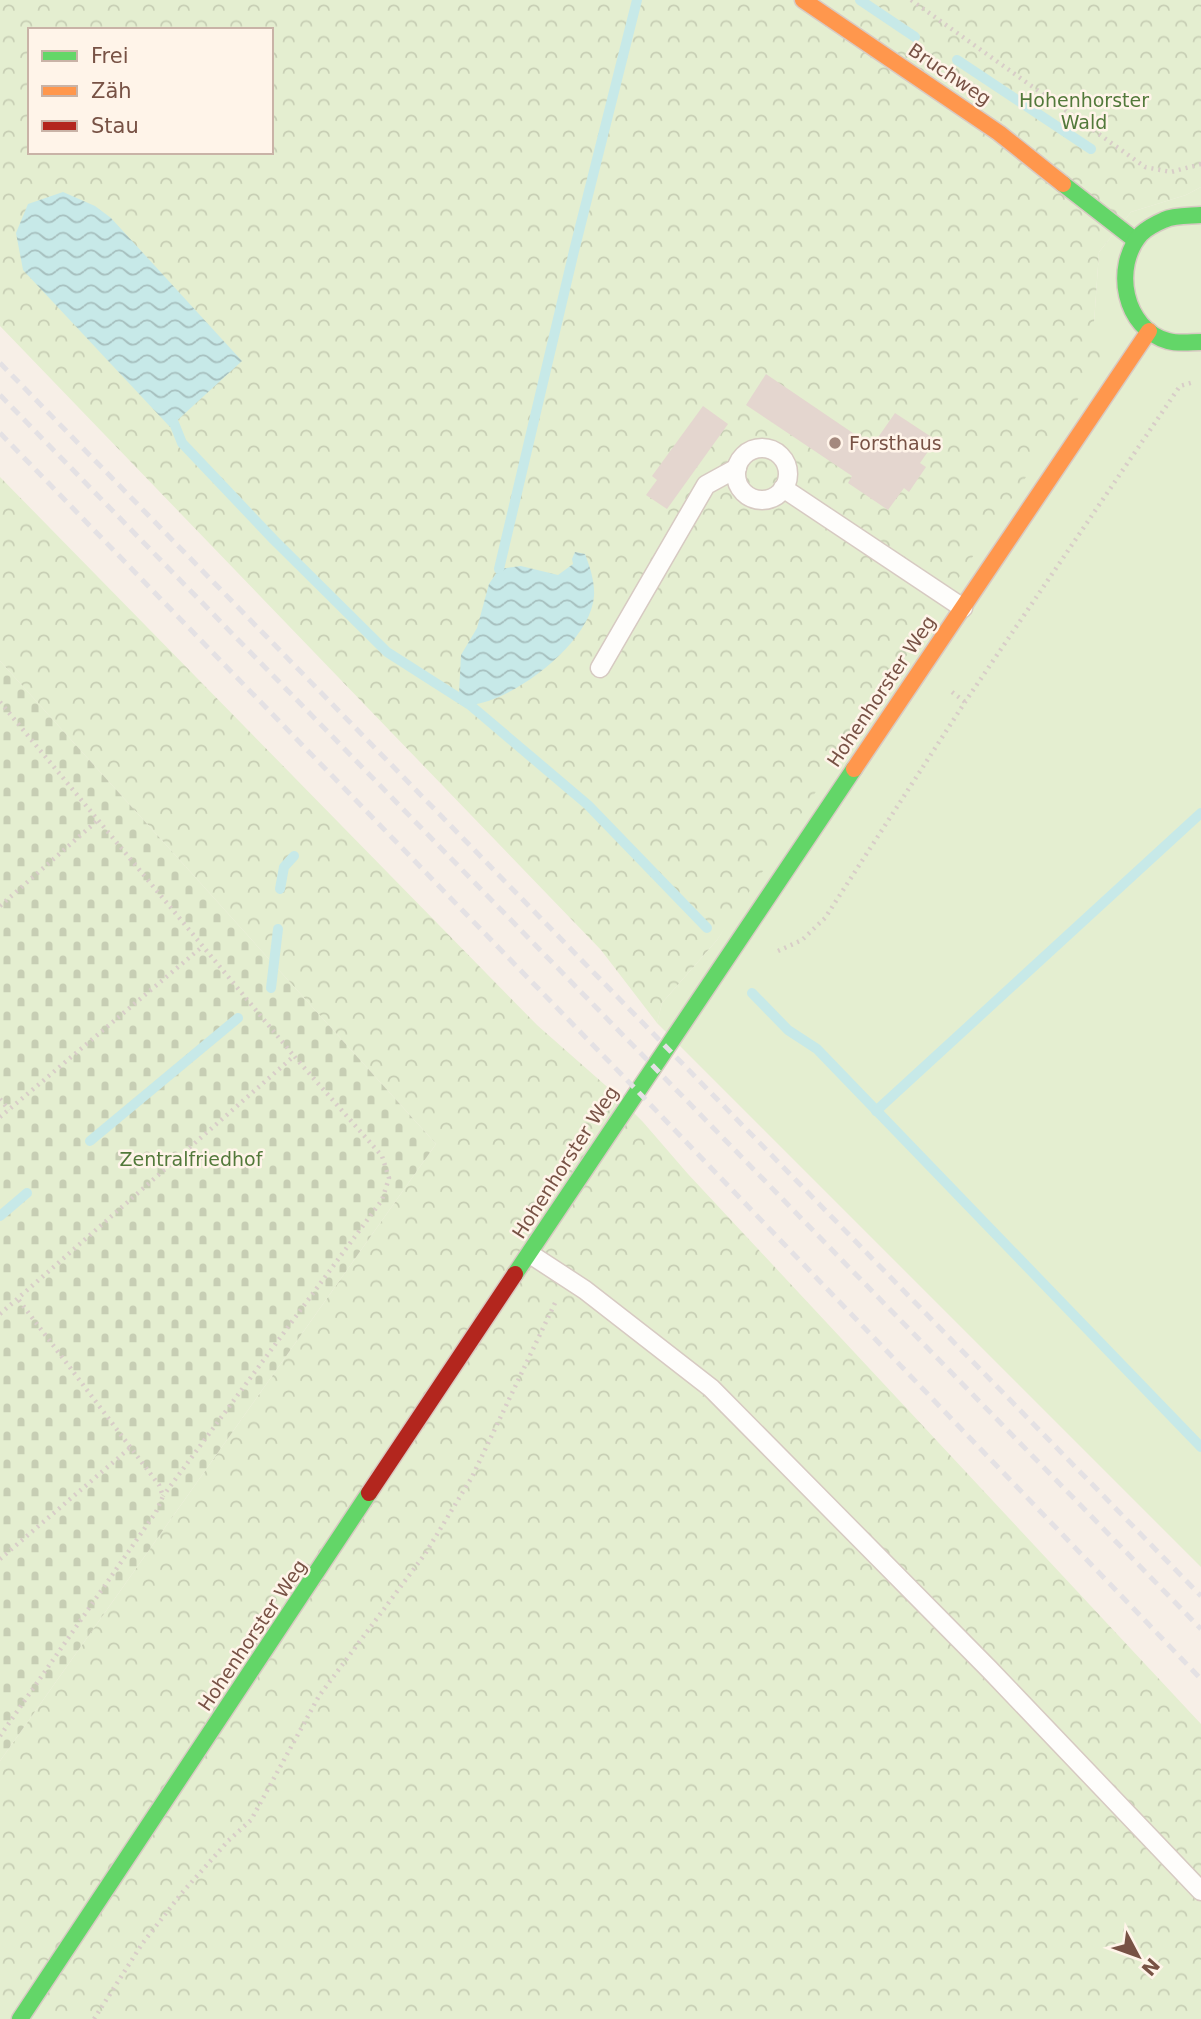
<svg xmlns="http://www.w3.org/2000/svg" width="1201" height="2019" font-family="'DejaVu Sans',sans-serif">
  <defs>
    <pattern id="forest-crowns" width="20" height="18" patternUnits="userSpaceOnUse" patternTransform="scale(1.75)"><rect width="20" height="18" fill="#e4eed0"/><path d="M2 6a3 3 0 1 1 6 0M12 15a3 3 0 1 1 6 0" fill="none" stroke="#c7ceb4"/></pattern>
    <pattern id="cemetery-stones" width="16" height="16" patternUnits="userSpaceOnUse" patternTransform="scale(1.75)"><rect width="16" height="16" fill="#e4eed0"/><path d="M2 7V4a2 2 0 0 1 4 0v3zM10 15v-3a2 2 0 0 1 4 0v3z" fill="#c7ceb4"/></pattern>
    <pattern id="water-waves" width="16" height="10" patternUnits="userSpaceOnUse" patternTransform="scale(1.75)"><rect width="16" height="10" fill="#c7e9e8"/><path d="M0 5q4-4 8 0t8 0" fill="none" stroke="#a6bfbe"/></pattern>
  </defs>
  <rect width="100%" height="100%" fill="#f7efe7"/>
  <path fill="#e4eed0" d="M1201,187V1567L657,1023L662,1003L717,940L1094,323L1099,252L1131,212L1186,195Z"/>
  <g fill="url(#forest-crowns)" fill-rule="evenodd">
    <path d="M0,0H1201V187L1186,195L1131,212L1099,252L1094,323L1110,351L717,940L662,1003L657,1023L601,950L0,326ZM30,30H271V152H30Z"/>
    <path d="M0,477L537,1025L613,1092L643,1122L688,1174L1201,1724V2019H0V1761L436,1144L0,661Z"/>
  </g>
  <path fill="url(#cemetery-stones)" d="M0,661L436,1144L0,1761Z"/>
  <g fill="url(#water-waves)">
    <path d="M63,192L95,206L111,218L242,361L170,427L23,270L16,233L28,204Z"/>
    <path d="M575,552L585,554C590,567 595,582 594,596C591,642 514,701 470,705L459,694L461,655L477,628L489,584L499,569L521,566L558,575L573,564L572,559Z"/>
  </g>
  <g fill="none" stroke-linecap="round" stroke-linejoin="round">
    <g stroke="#c7e9e8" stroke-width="10">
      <path d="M860,0L915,37"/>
      <path d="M957,60L1091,149"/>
      <path d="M174,423L182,443L274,540L387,652L470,705L588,805L707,928"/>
      <path d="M499,569L574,251L637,0"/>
      <path d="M280,889L284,867L294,856"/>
      <path d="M271,988L278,929"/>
      <path d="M752,993L788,1030L817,1049L1201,1447"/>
      <path d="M876,1111L1201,813"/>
      <path d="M90,1141L238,1018"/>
      <path d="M0,1216L27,1193"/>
    </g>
  </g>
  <g fill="#e4d6cf">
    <path d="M766,374L872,446L895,413L936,440L920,463L926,467L909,492L904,488L888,510L848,483L852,476L746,405Z"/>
    <path d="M703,406L728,424L667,509L646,495L657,480L652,476Z"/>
  </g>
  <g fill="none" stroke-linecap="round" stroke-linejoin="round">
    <g stroke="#d7cac2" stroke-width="21">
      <g id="lane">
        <circle cx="762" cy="474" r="26"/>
        <path d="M783,488L963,608"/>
        <path d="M600,668L706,485L737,468"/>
        <path d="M530,1254L585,1290L711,1388L989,1669L1201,1891"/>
      </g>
    </g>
    <g stroke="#d8cac3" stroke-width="19">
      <g id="fast">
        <path d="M1063,184L1135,240"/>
        <path d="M1201,215C1190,216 1174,215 1164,220C1157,223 1146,229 1141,234C1112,267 1124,329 1168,341C1178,344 1191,342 1201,342"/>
        <path d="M515,1274L854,769"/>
        <path d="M20,2019L369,1493"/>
      </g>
    </g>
    <g stroke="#d8cac3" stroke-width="19">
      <g id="slow">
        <path d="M803,0L999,133L1063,184"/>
        <path d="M854,769L1149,331"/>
      </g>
    </g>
    <g stroke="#d8cac3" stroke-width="19">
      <path id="jam" d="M369,1493L515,1274"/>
    </g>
    <g stroke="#d8cdc8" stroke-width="4.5" stroke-dasharray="2 5" stroke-linecap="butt">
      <path d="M911,0L1145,167L1171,172L1201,164"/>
      <path d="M952,692L965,702"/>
      <path d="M0,702L294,1056"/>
      <path d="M0,906L98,820"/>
      <path d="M778,951L802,940L825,918L965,702L1180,386L1194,382"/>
      <path d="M0,1099L9,1110"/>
      <path d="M0,1117L203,946"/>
      <path d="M0,1314L294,1056L382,1156L389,1178L382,1200L163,1496"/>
      <path d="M0,1559L131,1447"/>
      <path d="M0,1736L156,1512L163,1496L159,1485L18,1299"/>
      <path d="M94,2019L142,1944L181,1894L228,1841L251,1820L319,1696L425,1554L472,1477L555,1303"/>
    </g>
    <use href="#lane" stroke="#fefdfb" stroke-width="18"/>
    <use href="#fast" stroke="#63d668" stroke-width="16"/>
    <use href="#slow" stroke="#ff974d" stroke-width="16"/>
    <use href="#jam" stroke="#b3261e" stroke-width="16"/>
    <g stroke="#e4e1e4" stroke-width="5" stroke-dasharray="10 7" stroke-linecap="butt">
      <path d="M0,363L1201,1596"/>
      <path d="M0,395L1201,1629"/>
      <path d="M0,433L623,1076L1201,1679"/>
    </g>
  </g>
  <circle fill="#a4897e" stroke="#fff4e9" stroke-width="2.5" cx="835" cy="443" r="7"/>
  <g text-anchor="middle" stroke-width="5" stroke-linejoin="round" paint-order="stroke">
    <g font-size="19" fill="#785245" stroke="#fff4e9">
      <text transform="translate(950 74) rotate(34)" y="7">Bruchweg</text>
      <text transform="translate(881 691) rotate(-56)" y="7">Hohenhorster Weg</text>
      <text transform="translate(565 1162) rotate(-57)" y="7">Hohenhorster Weg</text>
      <text transform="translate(252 1635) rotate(-56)" y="7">Hohenhorster Weg</text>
    </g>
    <g font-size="19" fill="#52793a" stroke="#fff4e9">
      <text x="1084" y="107">Hohenhorster<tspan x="1084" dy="22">Wald</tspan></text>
      <text x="191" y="1166">Zentralfriedhof</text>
    </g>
    <g font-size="19" fill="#785245" stroke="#fff4e9" text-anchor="start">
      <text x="849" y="450">Forsthaus</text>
    </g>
  </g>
  <rect x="28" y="28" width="245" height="126" fill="#fff4e9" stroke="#c9b3a7" stroke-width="2"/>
  <rect x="42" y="51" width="35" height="10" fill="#63d668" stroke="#c9b3a7" stroke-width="2"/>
  <text x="91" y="63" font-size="21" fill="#785245">Frei</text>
  <rect x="42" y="86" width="35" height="10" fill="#ff974d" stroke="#c9b3a7" stroke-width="2"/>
  <text x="91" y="98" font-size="21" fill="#785245">Zäh</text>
  <rect x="42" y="121" width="35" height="10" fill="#b3261e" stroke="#c9b3a7" stroke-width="2"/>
  <text x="91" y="133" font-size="21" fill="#785245">Stau</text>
  <g transform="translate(1138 1956) rotate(131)" stroke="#fff4e9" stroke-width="5" paint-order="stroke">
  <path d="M0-5L12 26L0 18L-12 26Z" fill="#785245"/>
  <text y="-10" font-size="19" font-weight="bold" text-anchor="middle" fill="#785245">N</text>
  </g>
</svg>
